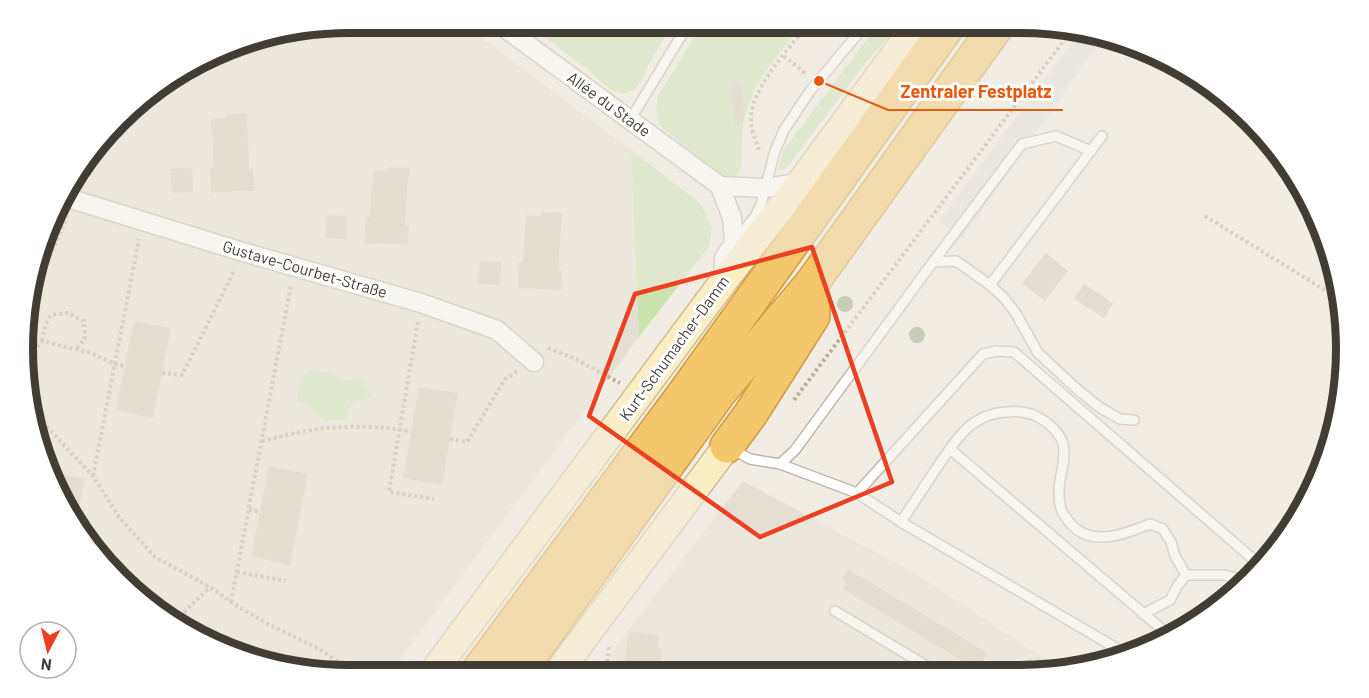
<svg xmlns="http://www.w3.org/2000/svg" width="1369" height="698" font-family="Barlow,sans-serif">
  <rect width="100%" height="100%" fill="#f1ede4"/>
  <g fill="#e4dfd2">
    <path d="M349,23H462L631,150L639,337L388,675H328L205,642L118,580L56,493L25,391L29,285L77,168L150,90L244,40Z"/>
    <path d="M743,481L914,573L1065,672L595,674Z"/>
  </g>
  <g fill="#cbe3af">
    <path d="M526,23H674L648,65L642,80L636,88L628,93H623L614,92L603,84L591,72Z"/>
    <path d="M703,23H803L769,67L755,89L744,119L741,84L731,85L735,122H743L741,167L735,180L724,177L717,172L662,128L658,122L656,110L658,96Z"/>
    <path d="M879,23H902L867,61L789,165L783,170L778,169L783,151Z"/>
    <path d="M631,150L700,203L712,227L710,245L639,337Z"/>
    <path d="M314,370L332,373L347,381L361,378L372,397L354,402L350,405L346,419L323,421L306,404L297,402C300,387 298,376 314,370Z"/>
  </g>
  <path fill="#e2dfdc" d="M1079,33L1101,39L963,238L939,222Z"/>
  <g fill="#d4cbbd">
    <path d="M741,84L745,122L735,123L731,85Z"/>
    <path d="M247,113L249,170H253L255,191H234L211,193L210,167H214L211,119L226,118V114Z"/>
    <path d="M114,129L116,140L102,141Z"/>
    <path d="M388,167L410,168L409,177H408L405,225H409L407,245L387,243V244L364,243L366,217H370L373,170L388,171Z"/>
    <path d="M192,168L193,191L172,193L170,169Z"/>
    <path d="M541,212L562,213L558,270H562L561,290L518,288L519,262H523L526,215L541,216Z"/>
    <path d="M327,215L348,216L347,239L325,238Z"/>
    <path d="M1046,253L1068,271L1045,301L1022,283Z"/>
    <path d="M480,261L501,262L500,285L478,284Z"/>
    <path d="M1084,284L1113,303L1104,318L1074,299Z"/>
    <path d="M134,321L171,328L153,418L116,410Z"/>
    <path d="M419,387L458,393L442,485L403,478Z"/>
    <path d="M269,466L308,474L290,566L251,556Z"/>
    <path d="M49,471L85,479L76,522L56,493Z"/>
    <path d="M848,569L988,653L977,670L843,589L847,582L841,579Z"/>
    <path d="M629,631L659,635L657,648L662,649L659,674H623Z"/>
  </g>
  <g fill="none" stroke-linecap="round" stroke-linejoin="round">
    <g stroke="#beb7aa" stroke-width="12">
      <g id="service">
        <path d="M630,120L689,23"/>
        <path d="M736,241L756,215L761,204L775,151L784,130L810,91L867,23"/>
        <path d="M933,262L1022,144L1056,136L1091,151"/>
        <path d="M990,285L1004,298L1015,312L1038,353L1077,389L1099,407L1120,419L1134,420"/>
        <path d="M732,449L750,459L780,464L795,450L933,262L956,261L990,285L1102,136"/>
        <path d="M950,449L1170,636"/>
        <path d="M780,464L857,493"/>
        <path d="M901,522L857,493L983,354L997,351L1014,352L1261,566"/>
        <path d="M835,611L938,673"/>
        <path d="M1143,614L1170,600L1178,585L1186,575"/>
        <path d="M1128,655L901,522C912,505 923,489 934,472C954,443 969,413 1008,412C1015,411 1024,412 1031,414C1044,419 1059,430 1063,444C1067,460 1058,478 1059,494C1059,508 1062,513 1070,523C1091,548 1125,534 1150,524L1163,529L1171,542L1175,556L1186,575H1225L1245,581"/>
      </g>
    </g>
    <g stroke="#beb7aa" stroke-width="21">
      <g id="minor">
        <path d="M498,23L720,186L766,188L801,182"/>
        <path d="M720,186L732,218L734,243L724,258L723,282"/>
        <path d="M65,197L243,252L421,303L497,330L534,362"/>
      </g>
    </g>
    <g stroke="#cec096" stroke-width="30">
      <g id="secondary">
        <path d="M557,674L727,446"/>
        <path d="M431,675L723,282L801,182L918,23"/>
      </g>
    </g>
    <g stroke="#d29c3d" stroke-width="36">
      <g id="motorway">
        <path d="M727,446L750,415L813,316L812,283"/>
        <path d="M476,674L686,391L950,23"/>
        <path d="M517,674L719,393L812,283L999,23"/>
      </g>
    </g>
    <g stroke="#bcb09a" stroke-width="4" stroke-dasharray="3 3" stroke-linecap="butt">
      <path d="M784,56L806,74"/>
      <path d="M759,150C756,141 752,132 751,123C748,90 790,48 809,23"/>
      <path d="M1205,216L1336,297"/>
      <path d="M36,269L44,271L67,217"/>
      <path d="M418,322L389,492L434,499"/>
      <path d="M42,341L45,326L51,315L68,313L84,321L85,339L75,350"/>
      <path d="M548,348L571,357L620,383"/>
      <path d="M26,361L42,341L91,353L115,364L125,366"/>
      <path d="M162,373L182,375L235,269"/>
      <path d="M794,400L1071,31"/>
      <path d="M29,403L41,413L47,427L93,476L119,517L155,557L210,587L231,602L264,622L319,649L358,675"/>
      <path d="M40,438L47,427"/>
      <path d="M450,439L467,442L505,379L518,371"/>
      <path d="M262,441C283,436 305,430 327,428C352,426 387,426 411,432"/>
      <path d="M93,476L139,239"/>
      <path d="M249,510L260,512"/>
      <path d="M237,572L286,581"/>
      <path d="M231,602L291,285"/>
      <path d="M177,622L183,613L210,587"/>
      <path d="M606,674L609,645"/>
      <path d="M402,675L407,668"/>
    </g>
    <use href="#service" stroke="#fff" stroke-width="9"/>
    <use href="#minor" stroke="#fff" stroke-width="18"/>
    <use href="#secondary" stroke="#fbeec4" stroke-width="27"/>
    <use href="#motorway" stroke="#f4c76c" stroke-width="33"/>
  </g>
  <g fill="#92a87f">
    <circle cx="845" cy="304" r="8"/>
    <circle cx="917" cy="335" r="8"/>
  </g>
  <path d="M0 0H1369V698H0ZM812,247L892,482L760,537L589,416L635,294Z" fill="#f1ede4" fill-opacity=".55" fill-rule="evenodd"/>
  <path fill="none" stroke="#eb4021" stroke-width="4.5" stroke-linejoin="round" d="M812,247L892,482L760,537L589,416L635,294Z"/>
  <g text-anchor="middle" stroke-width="6" stroke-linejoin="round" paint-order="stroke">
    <g font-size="16" fill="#423d34" stroke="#fff">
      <text transform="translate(609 104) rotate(36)" y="6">Allée du Stade</text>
      <text transform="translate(305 269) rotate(16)" y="6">Gustave-Courbet-Straße</text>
      <text transform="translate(674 348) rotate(-54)" y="6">Kurt-Schumacher-Damm</text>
    </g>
  </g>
  <path d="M0 0H1369V698H0ZM349 33H1020A316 316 0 0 1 1336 349V349A316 316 0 0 1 1020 665H349A316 316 0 0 1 33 349V349A316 316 0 0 1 349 33Z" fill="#fff" fill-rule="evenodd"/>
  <path fill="none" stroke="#423d34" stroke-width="8" d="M349 33H1020A316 316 0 0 1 1336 349V349A316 316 0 0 1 1020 665H349A316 316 0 0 1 33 349V349A316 316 0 0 1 349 33Z"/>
  <path fill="none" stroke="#e8590c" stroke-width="2" d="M819 81L888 110H1063"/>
  <circle fill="#e8590c" stroke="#fff" stroke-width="2" cx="819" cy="81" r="6"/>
  <g font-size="18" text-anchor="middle" font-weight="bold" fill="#e8590c" stroke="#fff" stroke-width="6" stroke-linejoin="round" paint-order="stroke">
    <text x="976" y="98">Zentraler Festplatz</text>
  </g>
  <g transform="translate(48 650) rotate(187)"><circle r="28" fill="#ffffff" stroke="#b3b1ae" stroke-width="1.5"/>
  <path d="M0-4.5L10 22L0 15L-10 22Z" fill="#eb4021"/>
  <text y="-9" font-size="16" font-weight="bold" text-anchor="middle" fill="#423d34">N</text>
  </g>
</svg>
